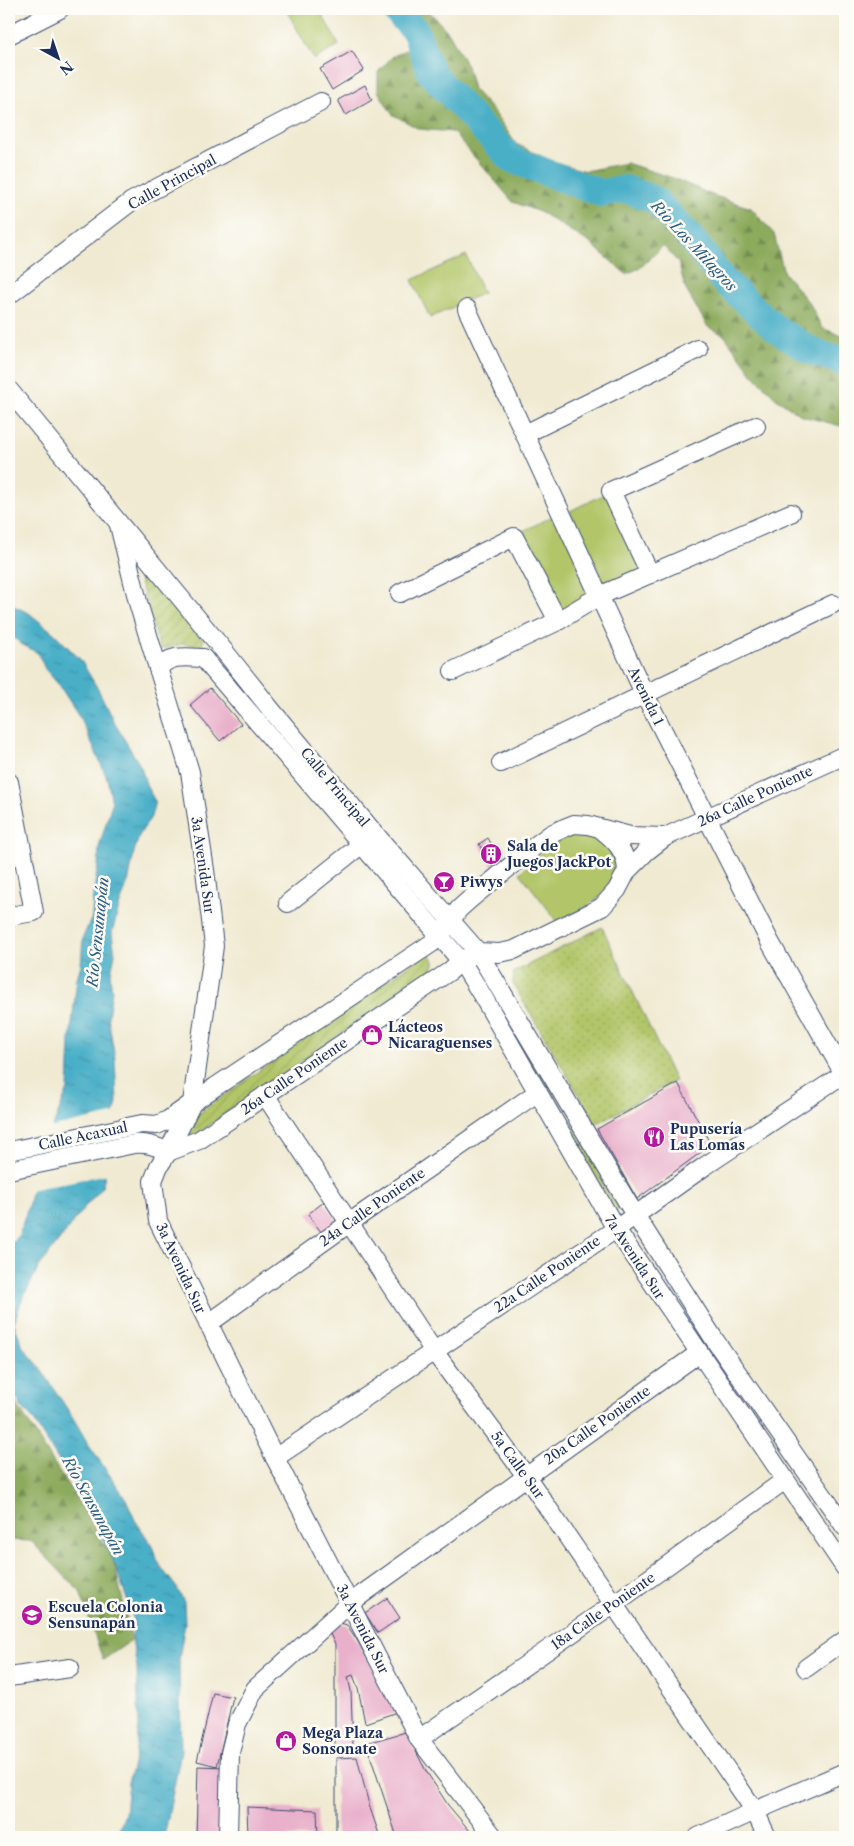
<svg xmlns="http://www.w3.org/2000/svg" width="854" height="1846" font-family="'Libre Caslon Text',serif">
  <defs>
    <pattern id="grass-dots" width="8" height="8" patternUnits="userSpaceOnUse" patternTransform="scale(1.25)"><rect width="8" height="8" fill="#b2c669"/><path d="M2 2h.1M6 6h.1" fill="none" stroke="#98aa5d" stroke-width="1.8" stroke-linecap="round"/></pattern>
    <pattern id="forest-firs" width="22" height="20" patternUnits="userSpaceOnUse" patternTransform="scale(1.25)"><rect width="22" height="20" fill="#8dab5d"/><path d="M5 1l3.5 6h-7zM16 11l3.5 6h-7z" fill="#728c50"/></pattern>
    <pattern id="garden-furrows" width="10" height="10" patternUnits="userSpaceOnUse" patternTransform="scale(1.25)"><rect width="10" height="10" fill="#b2c669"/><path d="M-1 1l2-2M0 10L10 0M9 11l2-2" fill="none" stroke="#98aa5d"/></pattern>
    <pattern id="water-ripples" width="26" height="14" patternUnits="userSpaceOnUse" patternTransform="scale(1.25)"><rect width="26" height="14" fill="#48afc7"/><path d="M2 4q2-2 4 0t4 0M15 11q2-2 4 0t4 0" fill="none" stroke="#3b8fa5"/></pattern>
  </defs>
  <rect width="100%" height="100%" fill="#fdfcf7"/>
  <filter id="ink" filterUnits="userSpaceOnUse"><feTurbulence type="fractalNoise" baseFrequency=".02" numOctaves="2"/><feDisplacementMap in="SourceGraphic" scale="10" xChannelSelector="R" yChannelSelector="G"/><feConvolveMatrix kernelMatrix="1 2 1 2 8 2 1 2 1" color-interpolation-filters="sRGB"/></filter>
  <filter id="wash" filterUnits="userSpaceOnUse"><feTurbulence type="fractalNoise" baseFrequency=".0096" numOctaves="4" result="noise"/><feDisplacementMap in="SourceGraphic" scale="20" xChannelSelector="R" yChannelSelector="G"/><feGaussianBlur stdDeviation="1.12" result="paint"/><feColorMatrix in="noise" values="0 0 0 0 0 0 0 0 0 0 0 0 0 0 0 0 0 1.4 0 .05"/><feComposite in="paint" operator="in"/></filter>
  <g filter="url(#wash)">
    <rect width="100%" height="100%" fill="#f0ead2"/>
    <g fill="url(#grass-dots)" stroke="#667a64">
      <path d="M602,927L675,1081L596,1124L513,984L514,972Z"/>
      <path d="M486,976L622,1208L616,1212L480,979Z"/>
    </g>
    <g fill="url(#forest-firs)" stroke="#546d5e">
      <path d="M383,9H427L449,33L467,66L473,89L494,112L516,144L552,161L585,171L626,163L673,178L712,195L751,208L774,234L784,273L810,304L822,328L845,337V427L802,416L775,397L753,375L724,335L708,327L686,290L678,262L663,246L640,268L626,274L590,243L542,213L513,202L453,132L419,129L392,114L378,91V72L392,57L407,49V34Z"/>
      <path d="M9,1392L83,1509L113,1559L132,1640L103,1660L80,1592L31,1541L9,1540Z"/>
    </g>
    <g fill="#b2c669" stroke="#667a64">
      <path d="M292,9H319L339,45L314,60L287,11Z"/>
      <path d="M466,255L483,293L430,318L412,280Z"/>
      <path d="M611,491L650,574L608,592L570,511Z"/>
      <path d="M561,512L599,596L565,617L523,531Z"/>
      <path d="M578,831C590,833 600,838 608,847C613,854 615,860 614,869C611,898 580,910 558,922L520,873C539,853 554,842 578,831Z"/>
    </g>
    <g fill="url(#garden-furrows)" stroke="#667a64">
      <path d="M142,562L205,635L201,649C178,639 181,647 160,649L135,565L137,563Z"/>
      <path d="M425,954L431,955C435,961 435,965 431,971L197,1134L187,1135L184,1131L188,1121Z"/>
    </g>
    <path fill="url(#water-ripples)" stroke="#326f92" d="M9,604L29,613L55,634L80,659L98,689L114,722L141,767L147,787L155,801L151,817L140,834L134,852L129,879L119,907L112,933L115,954L110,977L112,991L108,1016L115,1059L117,1102L101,1169L105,1175L102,1188L83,1209L39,1267L21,1302L14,1323L23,1347L40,1367L75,1421L87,1442L126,1499L135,1520L151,1544L160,1566L177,1588L184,1602L185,1623L179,1658L181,1751L165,1833L161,1837H116L125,1814L128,1782L135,1757L139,1727L137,1667L132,1640L134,1620L113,1559L86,1501L46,1441L33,1419L22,1408L9,1384V1247L19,1235L29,1203L32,1188L55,1121L68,1089L70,1040L77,978L81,965L83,937L92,917L93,895L98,866L99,847L112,803L107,778L81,719L59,685L45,669L38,653L21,644L9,633Z"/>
    <path fill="#f0ead2" d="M117,1113L104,1169L108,1174L29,1190L50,1128Z"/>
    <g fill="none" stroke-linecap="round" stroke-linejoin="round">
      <path stroke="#48afc7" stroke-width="28" d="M394,9L415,30L431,73L511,159L601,193L626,189L655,200L690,237L723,280L775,328L811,351L845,362"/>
    </g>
    <g id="blocks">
      <g fill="#e9b0cb">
        <path d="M352,51L364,70L332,90L320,69Z"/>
        <path d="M365,85L372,100L346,115L338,100Z"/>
        <path d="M210,688L241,724L220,741L190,705Z"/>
        <path d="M488,838L502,863L494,869L479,844Z"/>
        <path d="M678,1083L711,1145L637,1199L597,1129Z"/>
        <path d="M324,1202L337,1221L321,1232L308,1214Z"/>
        <path d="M387,1598L400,1618L378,1633L365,1613Z"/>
        <path d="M340,1623L347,1625L357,1640L397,1712L365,1723L358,1688L353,1675L348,1677L351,1691L353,1748L335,1750V1644L329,1632Z"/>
        <path d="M213,1693L233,1697L217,1766L197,1761Z"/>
        <path d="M406,1732L426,1771L448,1805L475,1837H397L366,1743Z"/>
        <path d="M357,1757L369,1805L380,1837H336V1758Z"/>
        <path d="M198,1766L224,1767L222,1837H196Z"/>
        <path d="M247,1807L317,1810L318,1837H248Z"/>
      </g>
    </g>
  </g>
  <g filter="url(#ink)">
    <use href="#blocks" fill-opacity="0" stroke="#3b4b6f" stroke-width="1"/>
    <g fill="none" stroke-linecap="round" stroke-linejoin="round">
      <g stroke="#3b4b6f" stroke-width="20">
        <g id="minor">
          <path d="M9,35L60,9"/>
          <path d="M9,295L132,201L321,102"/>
          <path d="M467,309L644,693L770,942L844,1074"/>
          <path d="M9,390L221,647L273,712L375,834L478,952L635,1215L716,1342L845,1527"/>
          <path d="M525,434L698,349"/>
          <path d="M119,525L139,606L190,772L205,870L214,946L192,1103L168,1152L159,1166L153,1181L158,1221L275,1458L419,1739L494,1837"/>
          <path d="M650,574L611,491L756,426"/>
          <path d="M400,593L514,537L558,621"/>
          <path d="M203,658L461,961L482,995L616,1229L845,1568"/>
          <path d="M158,669C169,654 186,657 203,658"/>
          <path d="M453,671L558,621L599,596L791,513"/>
          <path d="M501,763L833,604"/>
          <path d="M9,782L34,912L9,916"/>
          <path d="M602,830C617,842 626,852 627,871"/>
          <path d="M288,903L362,844"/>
          <path d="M265,1095L433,1350L526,1476L755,1811L767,1837"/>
          <path d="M9,1151L142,1124L157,1125L168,1120L215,1087L432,943L439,937L459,909L469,900L535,846L551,834L564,828L574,824L588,825L630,836L665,837"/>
          <path d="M9,1170L134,1144C147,1143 156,1146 168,1152L199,1140L450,971L461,961L478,952L499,953L514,950L602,907L617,890L627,871L647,851L665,837L845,755"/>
          <path d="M208,1324L362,1214L538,1092"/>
          <path d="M275,1458L616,1229L705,1166L845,1073"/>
          <path d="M806,1668L845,1640"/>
          <path d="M9,1677L70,1668"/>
          <path d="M419,1739L614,1604L785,1480"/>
          <path d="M228,1837L230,1753L237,1724L255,1689L350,1603L699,1353"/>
          <path d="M698,1837L755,1811L845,1772"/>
        </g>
      </g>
      <use href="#minor" stroke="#fff" stroke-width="18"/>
    </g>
  </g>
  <defs>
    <g id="building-disc" transform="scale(1.125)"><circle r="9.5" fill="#b5179e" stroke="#fdfcf7"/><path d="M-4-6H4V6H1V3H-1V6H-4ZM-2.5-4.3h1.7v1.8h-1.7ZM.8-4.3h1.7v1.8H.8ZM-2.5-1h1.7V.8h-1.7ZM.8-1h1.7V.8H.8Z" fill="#fff"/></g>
    <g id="bar-disc" transform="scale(1.125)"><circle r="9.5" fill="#b5179e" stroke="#fdfcf7"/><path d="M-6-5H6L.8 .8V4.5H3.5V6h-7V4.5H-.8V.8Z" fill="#fff"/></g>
    <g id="shop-disc" transform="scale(1.125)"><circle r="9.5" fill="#b5179e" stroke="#fdfcf7"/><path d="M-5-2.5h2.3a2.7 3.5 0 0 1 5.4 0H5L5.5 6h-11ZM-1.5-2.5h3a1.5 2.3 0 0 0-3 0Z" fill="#fff"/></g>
    <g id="restaurant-disc" transform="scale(1.125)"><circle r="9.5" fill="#b5179e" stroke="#fdfcf7"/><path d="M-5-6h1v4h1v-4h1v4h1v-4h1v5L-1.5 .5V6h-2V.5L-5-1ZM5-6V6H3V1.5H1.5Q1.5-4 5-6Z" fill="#fff"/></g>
    <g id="school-disc" transform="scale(1.125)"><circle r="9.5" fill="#b5179e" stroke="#fdfcf7"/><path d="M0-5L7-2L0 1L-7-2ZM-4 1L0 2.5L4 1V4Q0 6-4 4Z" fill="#fff"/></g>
  </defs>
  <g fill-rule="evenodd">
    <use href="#building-disc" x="491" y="854"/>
    <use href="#bar-disc" x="444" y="882"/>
    <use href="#shop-disc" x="372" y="1035"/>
    <use href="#restaurant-disc" x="654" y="1137"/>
    <use href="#school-disc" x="32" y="1615"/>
    <use href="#shop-disc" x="286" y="1741"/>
  </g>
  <g text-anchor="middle" stroke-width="5" stroke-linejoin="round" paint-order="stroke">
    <g font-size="14" fill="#1b2f5e" stroke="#fdfcf7">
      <text transform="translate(172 182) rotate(-29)" y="5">Calle Principal</text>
      <text transform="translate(646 696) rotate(64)" y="5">Avenida 1</text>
      <text transform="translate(335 787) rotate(50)" y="5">Calle Principal</text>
      <text transform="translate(755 796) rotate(-25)" y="5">26a Calle Poniente</text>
      <text transform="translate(203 865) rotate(82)" y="5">3a Avenida Sur</text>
      <text transform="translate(294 1076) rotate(-34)" y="5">26a Calle Poniente</text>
      <text transform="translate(83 1136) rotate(-12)" y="5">Calle Acaxual</text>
      <text transform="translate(372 1207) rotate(-35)" y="5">24a Calle Poniente</text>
      <text transform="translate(635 1257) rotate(57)" y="5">7a Avenida Sur</text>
      <text transform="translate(181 1268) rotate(65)" y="5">3a Avenida Sur</text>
      <text transform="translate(547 1274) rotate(-34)" y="5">22a Calle Poniente</text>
      <text transform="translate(597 1425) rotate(-35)" y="5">20a Calle Poniente</text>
      <text transform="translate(518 1465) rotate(54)" y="5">5a Calle Sur</text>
      <text transform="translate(603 1611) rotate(-35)" y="5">18a Calle Poniente</text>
      <text transform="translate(363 1629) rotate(63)" y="5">3a Avenida Sur</text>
    </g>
    <g font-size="14" font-weight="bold" fill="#1b2f5e" stroke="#fdfcf7" text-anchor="start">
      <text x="507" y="851">Sala de<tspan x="507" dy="16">Juegos JackPot</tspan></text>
      <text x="460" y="887">Piwys</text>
      <text x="388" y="1032">Lácteos<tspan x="388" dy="16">Nicaraguenses</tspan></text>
      <text x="670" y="1134">Pupusería<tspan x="670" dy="16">Las Lomas</tspan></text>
      <text x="48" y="1612">Escuela Colonia<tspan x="48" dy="16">Sensunapán</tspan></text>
      <text x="302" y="1738">Mega Plaza<tspan x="302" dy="16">Sonsonate</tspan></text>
    </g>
    <g font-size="15" font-style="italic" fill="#2b5c83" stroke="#fdfcf7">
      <text transform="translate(694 246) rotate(47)" y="5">Río Los Milagros</text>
      <text transform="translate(98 932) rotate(-84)" y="5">Río Sensunapán</text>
      <text transform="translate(93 1506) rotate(61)" y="5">Río Sensunapán</text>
    </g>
  </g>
  <rect width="854" height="1846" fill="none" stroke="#fdfcf7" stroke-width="30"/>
  <g transform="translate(58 58) rotate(140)" stroke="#fdfcf7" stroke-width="4" paint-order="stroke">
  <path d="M0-4L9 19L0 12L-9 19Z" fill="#1b2f5e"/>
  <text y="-8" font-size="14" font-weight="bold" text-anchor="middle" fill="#1b2f5e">N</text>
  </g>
</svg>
